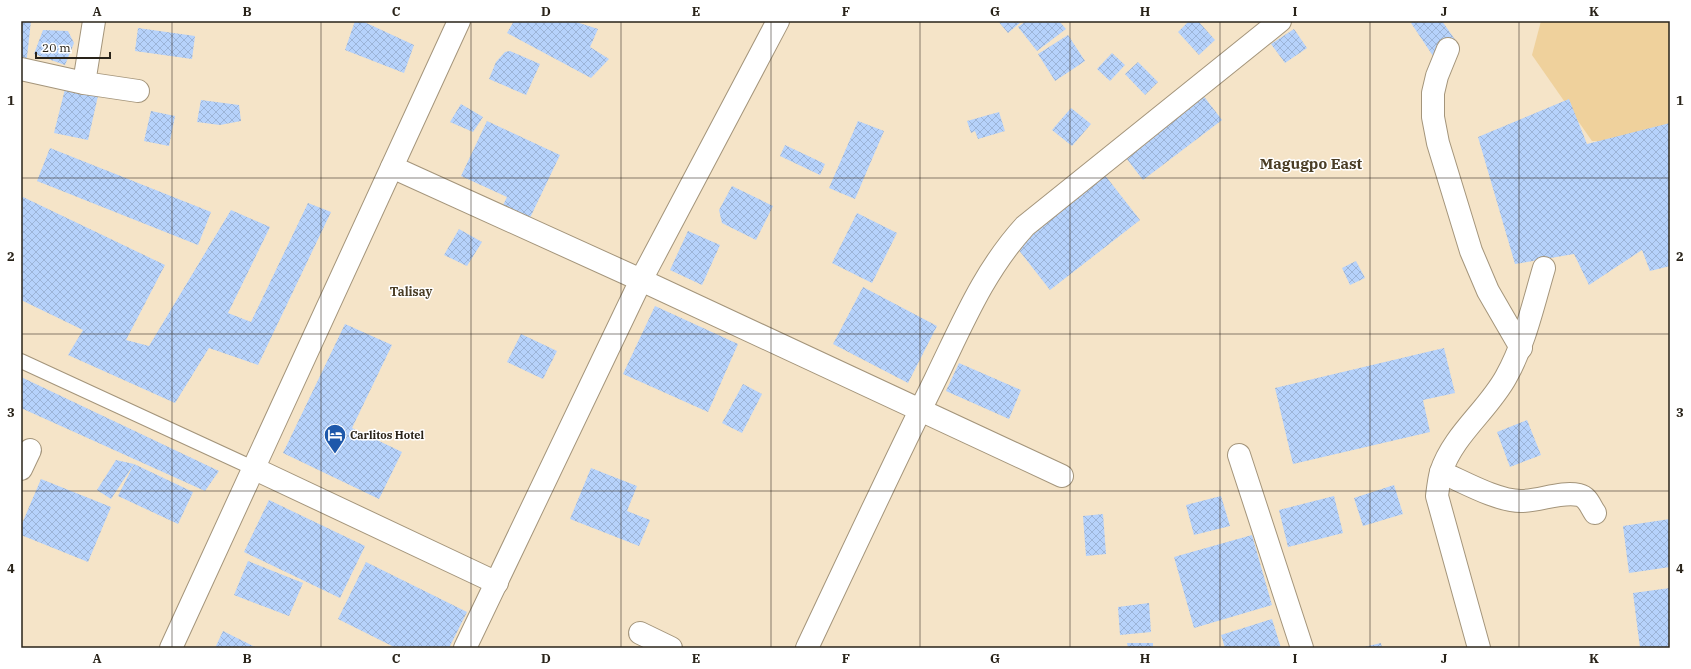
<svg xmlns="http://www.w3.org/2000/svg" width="1691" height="669" font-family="'IBM Plex Serif',serif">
  <defs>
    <pattern id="building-cross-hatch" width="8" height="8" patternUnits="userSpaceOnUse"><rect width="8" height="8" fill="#b6d2fb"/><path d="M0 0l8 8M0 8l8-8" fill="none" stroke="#9cb4d7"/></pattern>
  </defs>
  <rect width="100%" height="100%" fill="#f5e4c8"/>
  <path fill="#efd19c" d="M1541,21H1670V143L1592,141L1532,55Z"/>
  <g fill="url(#building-cross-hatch)">
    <path d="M21,21H31L26,66H21Z"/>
    <path d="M355,21H362L414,45L404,73L345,50Z"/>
    <path d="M514,21H573L598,29L590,47L609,59L591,78L507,33Z"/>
    <path d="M998,21H1022L1008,33Z"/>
    <path d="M1026,21H1059L1066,29L1037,51L1018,27Z"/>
    <path d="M1189,21H1198L1215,40L1199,55L1178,32Z"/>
    <path d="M1414,21H1442L1456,41L1433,56L1411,23Z"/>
    <path d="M138,28L195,36L192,59L135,51Z"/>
    <path d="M1294,29L1307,48L1285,63L1271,44Z"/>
    <path d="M43,30L68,31L74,43L65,65L34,54Z"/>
    <path d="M1068,35L1085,61L1055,81L1038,54Z"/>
    <path d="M510,51L540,64L526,95L489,79L496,62L505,52Z"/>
    <path d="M1112,53L1125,65L1110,81L1097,69Z"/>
    <path d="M1138,62L1158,82L1145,95L1125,74Z"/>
    <path d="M65,89L98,96L88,140L54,133Z"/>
    <path d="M1199,90L1222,120L1143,180L1120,150Z"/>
    <path d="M1569,99L1587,144L1670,123V266L1650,271L1642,250L1589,285L1574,254L1515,264L1478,137Z"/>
    <path d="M201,100L239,105L241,121L220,125L197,122Z"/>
    <path d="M461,104L483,117L473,132L450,122Z"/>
    <path d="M1071,108L1091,124L1072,146L1052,130Z"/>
    <path d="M151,111L175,116L169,146L144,141Z"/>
    <path d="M999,112L1005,131L978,139L975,131L971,133L967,121Z"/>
    <path d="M487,121L560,155L528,222L501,209L507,197L461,176Z"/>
    <path d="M858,121L884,131L855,199L829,188Z"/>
    <path d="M785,145L825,164L820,175L780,156Z"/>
    <path d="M50,148L211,212L198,245L37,181Z"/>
    <path d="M1104,174L1140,220L1050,290L1014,244Z"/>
    <path d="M732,186L773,206L756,240L722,223L719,210Z"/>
    <path d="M23,197L165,265L126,340L149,346L231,210L270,227L228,313L251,322L308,203L331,212L258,365L209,348L175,403L68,355L83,330L21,300V200Z"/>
    <path d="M857,213L897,233L872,283L832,263Z"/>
    <path d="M459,229L482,242L467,266L444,255Z"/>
    <path d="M688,231L720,245L702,285L670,270Z"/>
    <path d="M1356,261L1365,278L1350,285L1342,268Z"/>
    <path d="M863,287L937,326L908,383L833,344Z"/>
    <path d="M655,306L738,344L708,412L623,374Z"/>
    <path d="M345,324L392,345L352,428L402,452L379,499L283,453Z"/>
    <path d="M521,334L557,351L543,379L507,362Z"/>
    <path d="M1444,348L1455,393L1423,400L1430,432L1293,464L1275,388Z"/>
    <path d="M959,363L1021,390L1009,419L946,391Z"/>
    <path d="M21,377L219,471L205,491L21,408Z"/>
    <path d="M743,384L762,394L742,433L722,423Z"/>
    <path d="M1527,420L1541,455L1510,467L1497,432Z"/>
    <path d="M116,460L134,464L111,499L97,490Z"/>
    <path d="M134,464L193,492L178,524L118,496Z"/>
    <path d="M591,468L637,486L627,511L650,520L639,546L570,519Z"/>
    <path d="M41,479L111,507L88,562L21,535V526Z"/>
    <path d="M1394,485L1403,514L1363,526L1354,498Z"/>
    <path d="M1221,496L1230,526L1194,535L1186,505Z"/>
    <path d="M1334,496L1343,533L1288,547L1279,510Z"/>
    <path d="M269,500L365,546L340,598L244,552Z"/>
    <path d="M1103,514L1106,554L1086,556L1083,516Z"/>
    <path d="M1670,519V567L1629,573L1623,526Z"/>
    <path d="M1252,535L1272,605L1194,628L1174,557Z"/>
    <path d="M248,561L303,583L289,616L234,595Z"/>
    <path d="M366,562L467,612L449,648H396L338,619Z"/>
    <path d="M1670,588V648H1640L1633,593Z"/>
    <path d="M1149,603L1151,632L1120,635L1118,607Z"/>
    <path d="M1272,619L1281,648H1225L1221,635Z"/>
    <path d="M223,631L257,648H215Z"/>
    <path d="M1127,643H1153V648H1128Z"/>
    <path d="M1381,643L1382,648H1364V647Z"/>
  </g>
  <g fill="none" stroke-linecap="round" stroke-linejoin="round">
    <g stroke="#a4957b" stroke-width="16">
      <path id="service" d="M21,361L253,468"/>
    </g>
    <g stroke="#a4957b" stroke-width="24">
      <g id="minor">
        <path d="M1448,49L1437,76L1433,93V117L1438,143L1471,251L1488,291L1521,348"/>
        <path d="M21,69L84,83L138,91"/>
        <path d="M84,83L94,21"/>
        <path d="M392,167L641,280L1062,476"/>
        <path d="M1239,455L1302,648"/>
        <path d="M253,468L497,583"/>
        <path d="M21,469L30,450"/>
        <path d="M1441,472C1464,482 1497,501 1521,501C1540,501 1561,491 1579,495C1588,497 1590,506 1595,513"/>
        <path d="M640,633L671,648"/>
        <path d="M171,648L459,21"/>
        <path d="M465,648L641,280L778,21"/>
        <path d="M807,648C849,559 891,469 935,380C962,325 983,272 1025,226L1280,21"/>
        <path d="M1479,648L1437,496C1438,488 1439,479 1441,472C1453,435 1488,410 1506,377C1525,343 1533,305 1544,268"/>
      </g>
    </g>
    <use href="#service" stroke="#fff" stroke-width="14"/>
    <use href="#minor" stroke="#fff" stroke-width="22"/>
  </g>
  <path fill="none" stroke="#292319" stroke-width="1" stroke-opacity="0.55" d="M172,21V648M321,21V648M471,21V648M621,21V648M771,21V648M920,21V648M1070,21V648M1220,21V648M1370,21V648M1519,21V648M21,178H1670M21,334H1670M21,491H1670"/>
  <defs>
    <g id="hotel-pin" transform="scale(1.15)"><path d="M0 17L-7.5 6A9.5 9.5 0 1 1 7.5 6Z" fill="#1e58aa" stroke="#fff"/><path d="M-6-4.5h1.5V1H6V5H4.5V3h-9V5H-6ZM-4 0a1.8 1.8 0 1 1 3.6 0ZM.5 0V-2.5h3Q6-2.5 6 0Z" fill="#fff"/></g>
  </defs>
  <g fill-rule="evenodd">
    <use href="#hotel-pin" x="335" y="435"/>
  </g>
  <g text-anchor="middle" stroke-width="3" stroke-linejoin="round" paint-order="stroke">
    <g font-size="11" font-weight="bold" fill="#292319" stroke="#fff" text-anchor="start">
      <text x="350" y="439">Carlitos Hotel</text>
    </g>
    <g font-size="12" font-weight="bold" fill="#4a3d25" stroke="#fff">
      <text x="411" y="296">Talisay</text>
    </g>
    <g font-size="15" font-weight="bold" fill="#4a3d25" stroke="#fff">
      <text x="1311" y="169">Magugpo East</text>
    </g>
  </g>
  <rect width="1691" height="669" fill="none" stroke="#ffffff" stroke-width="44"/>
  <path d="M36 52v6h74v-6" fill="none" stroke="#292319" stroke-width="2"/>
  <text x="42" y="52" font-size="12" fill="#292319" stroke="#ffffff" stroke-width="3" paint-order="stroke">20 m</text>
  <rect x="22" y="22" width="1647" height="625" fill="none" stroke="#292319" stroke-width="1.5"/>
  <g font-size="13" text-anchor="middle" font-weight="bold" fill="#292319">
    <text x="97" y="16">A</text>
    <text x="247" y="16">B</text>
    <text x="396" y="16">C</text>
    <text x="546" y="16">D</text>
    <text x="696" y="16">E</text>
    <text x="846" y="16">F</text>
    <text x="995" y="16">G</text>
    <text x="1145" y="16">H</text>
    <text x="1295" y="16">I</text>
    <text x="1444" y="16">J</text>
    <text x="1594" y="16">K</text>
    <text x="11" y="105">1</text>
    <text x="1680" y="105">1</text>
    <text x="11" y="261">2</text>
    <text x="1680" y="261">2</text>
    <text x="11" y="417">3</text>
    <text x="1680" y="417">3</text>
    <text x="11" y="573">4</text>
    <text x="1680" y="573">4</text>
    <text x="97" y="663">A</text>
    <text x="247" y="663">B</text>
    <text x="396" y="663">C</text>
    <text x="546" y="663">D</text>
    <text x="696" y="663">E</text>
    <text x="846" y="663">F</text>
    <text x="995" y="663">G</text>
    <text x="1145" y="663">H</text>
    <text x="1295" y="663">I</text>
    <text x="1444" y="663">J</text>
    <text x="1594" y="663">K</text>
  </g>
</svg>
